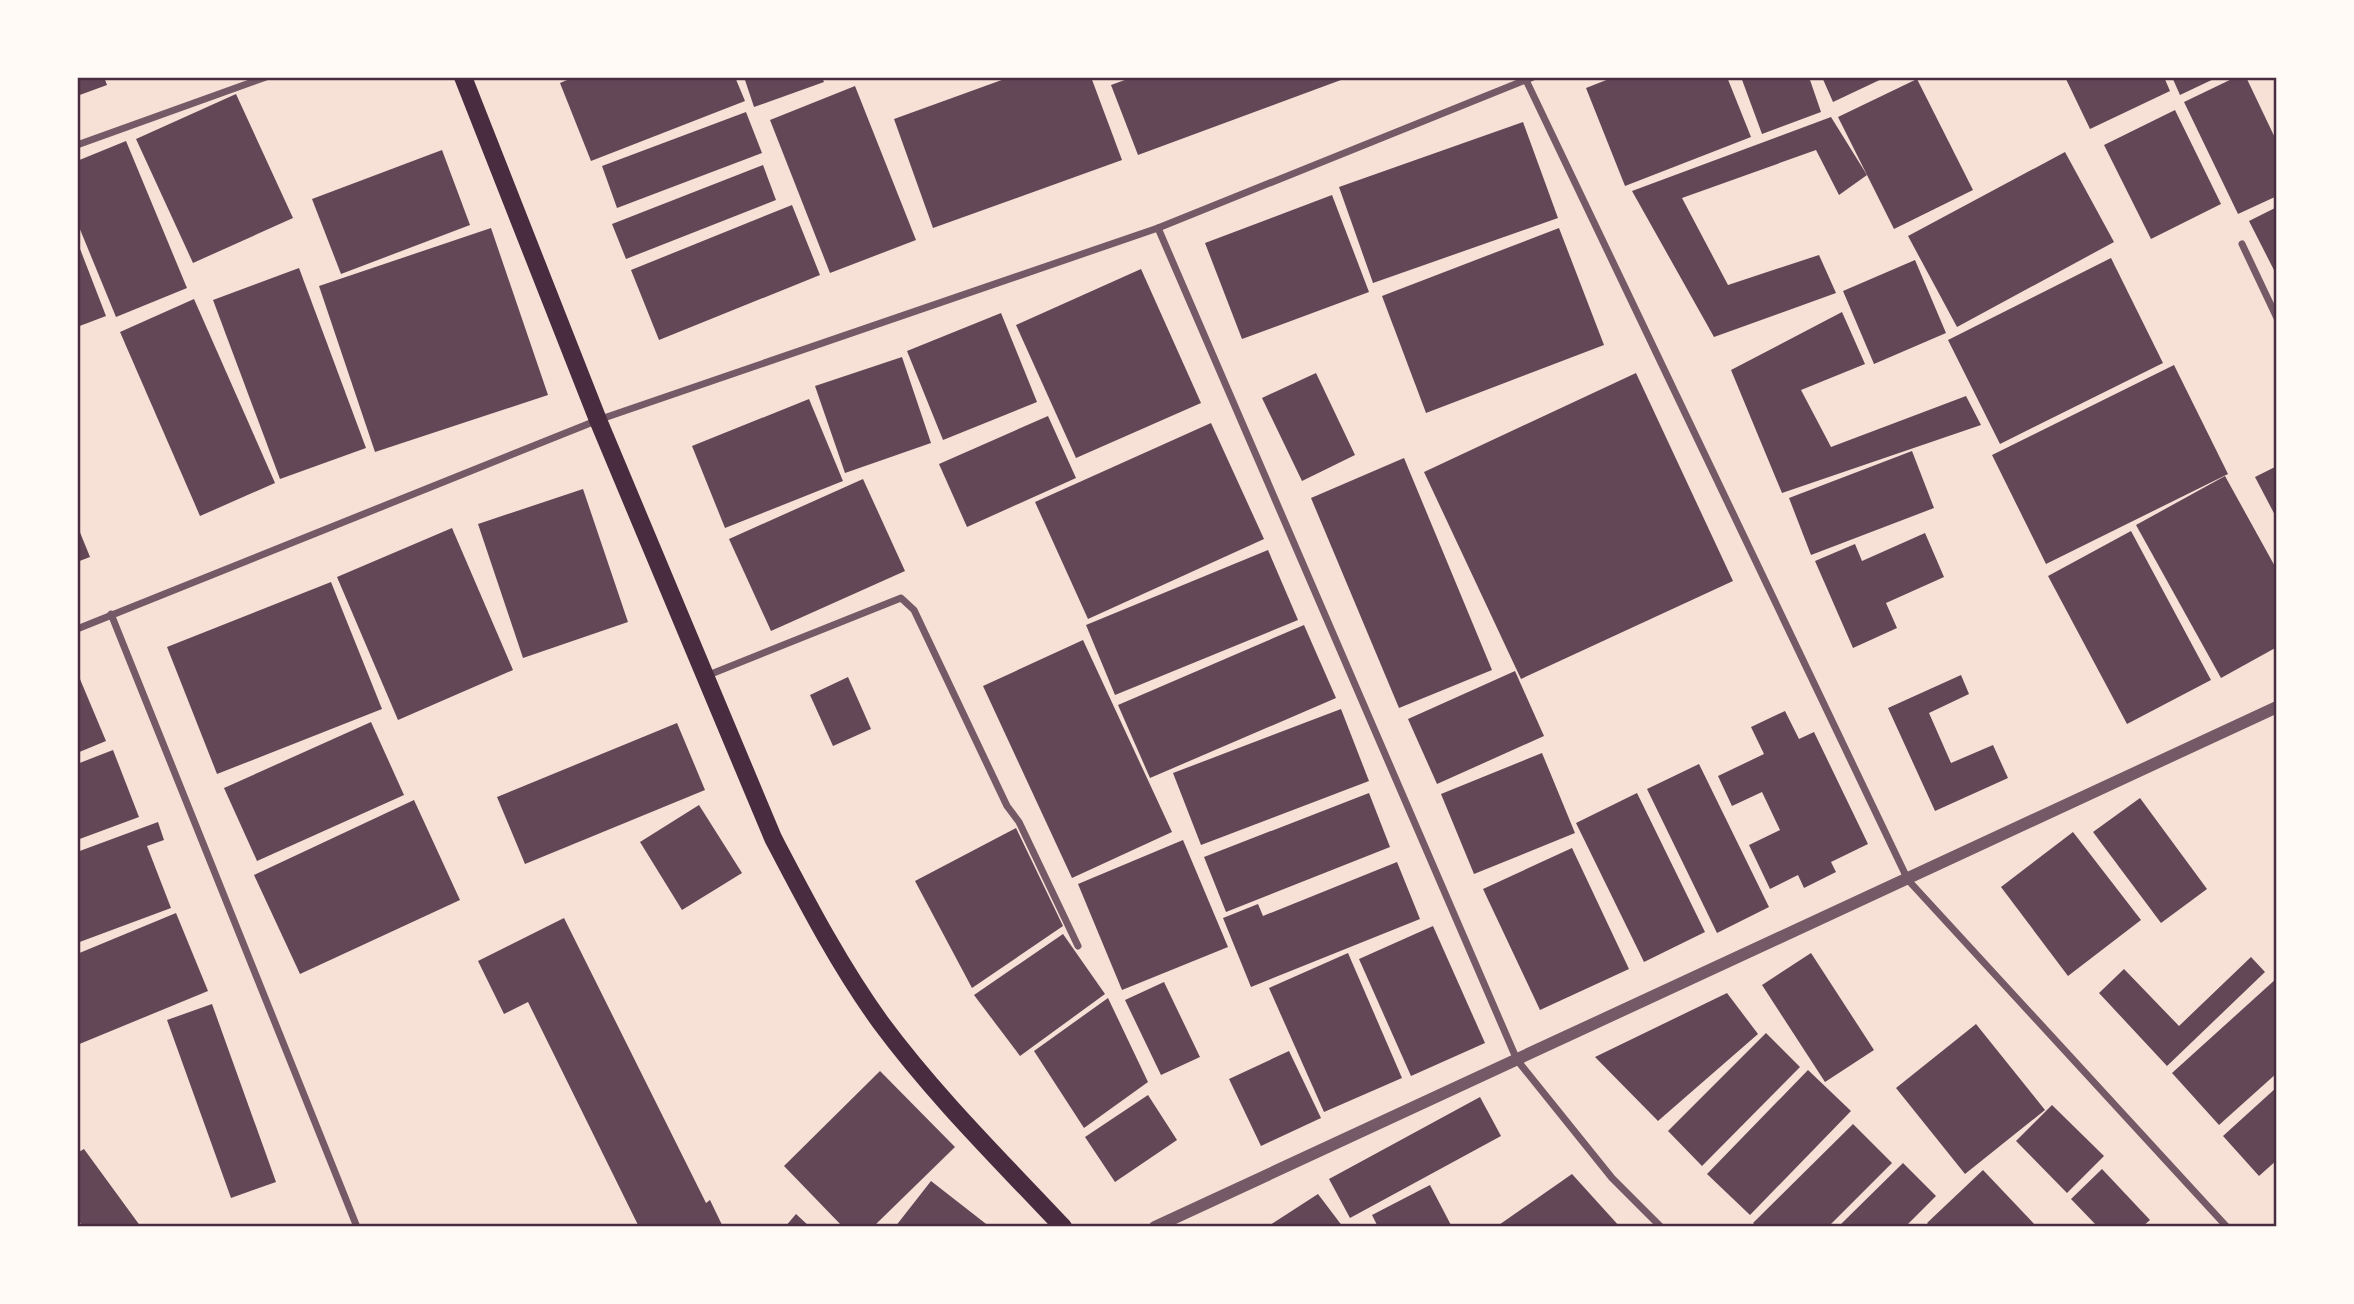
<svg xmlns="http://www.w3.org/2000/svg" width="2354" height="1304" font-family="'DejaVu Sans',sans-serif">
  <rect width="100%" height="100%" fill="#f7e1d7"/>
  <g fill="#644757">
    <path d="M77,77H104L107,85L77,96Z"/>
    <path d="M574,77H735L745,101L591,161L560,83Z"/>
    <path d="M744,77H822L824,82L754,107Z"/>
    <path d="M1010,77H1091L1122,160L933,228L894,119Z"/>
    <path d="M1133,77H1349L1138,155L1111,85Z"/>
    <path d="M1614,77H1727L1751,137L1625,186L1586,88Z"/>
    <path d="M1741,77H1809L1821,112L1762,134Z"/>
    <path d="M1822,77H1886L1833,102Z"/>
    <path d="M2065,77H2164L2170,91L2090,129Z"/>
    <path d="M2172,77H2218L2180,95Z"/>
    <path d="M2236,77H2246L2277,142V196L2238,214L2184,102Z"/>
    <path d="M1917,79L1973,190L1894,229L1838,117Z"/>
    <path d="M855,86L916,240L830,273L770,120Z"/>
    <path d="M236,94L293,218L193,263L136,139Z"/>
    <path d="M2175,110L2221,204L2151,239L2104,145Z"/>
    <path d="M746,112L762,153L617,208L602,166Z"/>
    <path d="M1831,117L1867,175L1839,195L1816,150L1682,198L1728,285L1819,255L1836,293L1714,337L1632,191Z"/>
    <path d="M1523,122L1558,218L1373,283L1339,187Z"/>
    <path d="M126,141L187,288L116,317L77,222V161Z"/>
    <path d="M442,150L470,225L341,274L312,199Z"/>
    <path d="M2065,152L2114,242L1957,327L1908,236Z"/>
    <path d="M763,165L776,200L626,259L612,224Z"/>
    <path d="M1332,195L1369,292L1242,339L1205,243Z"/>
    <path d="M792,205L820,275L659,340L631,270Z"/>
    <path d="M2277,207V276L2249,221Z"/>
    <path d="M491,228L548,395L375,452L319,286Z"/>
    <path d="M1559,228L1604,345L1426,413L1382,296Z"/>
    <path d="M77,241L106,316L77,327Z"/>
    <path d="M2111,258L2163,363L2000,444L1948,340Z"/>
    <path d="M1915,260L1946,333L1874,364L1843,291Z"/>
    <path d="M299,268L366,448L280,479L213,300Z"/>
    <path d="M1141,269L1201,403L1076,458L1016,325Z"/>
    <path d="M194,299L275,483L200,516L120,332Z"/>
    <path d="M1842,312L1865,364L1801,390L1831,447L1966,396L1981,425L1782,493L1731,370Z"/>
    <path d="M1001,313L1037,402L943,440L907,351Z"/>
    <path d="M902,357L931,443L845,473L815,386Z"/>
    <path d="M2174,365L2228,474L2046,564L1992,455Z"/>
    <path d="M1316,373L1355,455L1302,481L1262,398Z"/>
    <path d="M1636,373L1733,581L1521,679L1424,472Z"/>
    <path d="M809,399L843,481L725,528L692,446Z"/>
    <path d="M1048,416L1076,478L967,527L939,464Z"/>
    <path d="M1211,423L1264,539L1088,619L1035,502Z"/>
    <path d="M1912,451L1934,508L1811,555L1789,498Z"/>
    <path d="M1404,458L1492,670L1399,708L1311,498Z"/>
    <path d="M2277,466V519L2255,477Z"/>
    <path d="M2225,476L2277,570V647L2221,678L2136,525Z"/>
    <path d="M863,479L905,571L771,631L729,539Z"/>
    <path d="M583,489L628,622L523,658L478,524Z"/>
    <path d="M77,525L90,557L77,562Z"/>
    <path d="M452,528L513,670L398,720L337,577Z"/>
    <path d="M2131,531L2211,680L2127,724L2048,576Z"/>
    <path d="M1925,533L1944,577L1886,603L1897,628L1853,648L1815,561L1855,544L1862,561Z"/>
    <path d="M1268,550L1298,620L1115,695L1086,625Z"/>
    <path d="M331,582L382,709L217,774L167,647Z"/>
    <path d="M1304,625L1336,698L1150,778L1118,705Z"/>
    <path d="M1083,640L1172,832L1072,878L983,686Z"/>
    <path d="M1515,671L1544,736L1437,784L1408,719Z"/>
    <path d="M77,672L106,741L77,753Z"/>
    <path d="M1961,675L1969,694L1929,713L1951,763L1993,745L2008,778L1935,811L1888,708Z"/>
    <path d="M848,677L871,729L833,746L810,695Z"/>
    <path d="M1341,709L1369,781L1201,845L1173,773Z"/>
    <path d="M1785,711L1799,739L1814,732L1868,844L1831,862L1836,872L1804,888L1798,875L1770,889L1749,845L1780,830L1762,792L1732,806L1718,776L1764,754L1751,727Z"/>
    <path d="M371,722L404,795L257,861L224,788Z"/>
    <path d="M677,723L705,790L525,864L497,797Z"/>
    <path d="M113,750L139,817L77,840V764Z"/>
    <path d="M1542,753L1575,833L1474,874L1441,794Z"/>
    <path d="M1699,764L1769,907L1717,933L1647,789Z"/>
    <path d="M1369,793L1390,847L1226,912L1204,857Z"/>
    <path d="M1637,793L1705,932L1644,962L1576,823Z"/>
    <path d="M2140,798L2207,889L2161,923L2093,832Z"/>
    <path d="M414,800L460,900L300,974L254,875Z"/>
    <path d="M699,805L742,873L682,910L640,842Z"/>
    <path d="M158,822L164,840L147,846L171,908L77,943V852Z"/>
    <path d="M1016,828L1063,926L972,988L915,881Z"/>
    <path d="M2073,832L2141,920L2068,976L2001,887Z"/>
    <path d="M1183,840L1228,947L1122,990L1078,884Z"/>
    <path d="M1572,848L1629,969L1540,1010L1483,889Z"/>
    <path d="M1397,862L1420,919L1251,987L1223,918L1258,904L1263,916Z"/>
    <path d="M176,913L208,991L77,1045V954Z"/>
    <path d="M564,918L706,1203L710,1200L723,1227H639L528,1002L504,1014L478,961Z"/>
    <path d="M1433,926L1485,1043L1411,1076L1359,959Z"/>
    <path d="M1063,934L1105,994L1020,1056L974,995Z"/>
    <path d="M1348,953L1402,1078L1324,1112L1269,988Z"/>
    <path d="M1811,953L1874,1050L1825,1082L1762,985Z"/>
    <path d="M2251,957L2265,972L2167,1066L2099,993L2124,969L2179,1026Z"/>
    <path d="M2277,978V1073L2219,1125L2172,1073Z"/>
    <path d="M1164,982L1200,1057L1161,1075L1125,1000Z"/>
    <path d="M1727,993L1758,1034L1658,1121L1595,1057Z"/>
    <path d="M1108,998L1148,1082L1084,1128L1034,1051Z"/>
    <path d="M212,1004L276,1182L231,1198L167,1020Z"/>
    <path d="M1976,1024L2045,1110L1965,1174L1896,1088Z"/>
    <path d="M1766,1033L1800,1067L1702,1166L1668,1131Z"/>
    <path d="M1289,1051L1321,1118L1261,1146L1229,1079Z"/>
    <path d="M1808,1070L1851,1111L1750,1215L1707,1174Z"/>
    <path d="M880,1071L955,1147L873,1227H843L784,1166Z"/>
    <path d="M2277,1087V1160L2259,1176L2223,1136Z"/>
    <path d="M1148,1095L1177,1140L1115,1182L1085,1137Z"/>
    <path d="M1480,1097L1501,1136L1350,1218L1329,1179Z"/>
    <path d="M2052,1105L2104,1156L2067,1193L2016,1141Z"/>
    <path d="M1853,1124L1892,1163L1828,1227H1757L1753,1223Z"/>
    <path d="M84,1149L141,1227H83L77,1218V1153Z"/>
    <path d="M1903,1163L1936,1196L1905,1227H1838Z"/>
    <path d="M2102,1169L2150,1220L2142,1227H2098L2071,1199Z"/>
    <path d="M1983,1170L2037,1227H1931L1927,1223Z"/>
    <path d="M1572,1174L1620,1227H1496Z"/>
    <path d="M931,1181L990,1227H895Z"/>
    <path d="M1430,1185L1452,1227H1378L1372,1215Z"/>
    <path d="M1318,1194L1343,1227H1267Z"/>
    <path d="M796,1214L810,1227H785Z"/>
  </g>
  <g fill="none" stroke-linecap="round" stroke-linejoin="round">
    <g stroke="#755966" stroke-width="7">
      <path d="M1525,78L1908,880L2227,1227"/>
      <path d="M77,145L266,77"/>
      <path d="M1158,228L1517,1060L1612,1178L1661,1227"/>
      <path d="M2242,244L2277,318"/>
      <path d="M111,614L357,1227"/>
      <path d="M77,629L598,420L1158,228L1533,77"/>
      <path d="M706,676L901,598L914,610L1007,806L1019,822L1078,946"/>
    </g>
    <path stroke="#755966" stroke-width="12" d="M1155,1227L2277,707"/>
    <path stroke="#4a2c40" stroke-width="18" d="M463,77L598,420L773,838C806,901 839,965 881,1023C935,1096 1001,1161 1063,1227"/>
  </g>
  <rect width="2354" height="1304" fill="none" stroke="#fffaf5" stroke-width="158"/>
  <rect x="79" y="79" width="2196" height="1146" fill="none" stroke="#4a2c40" stroke-width="2.5"/>
</svg>
